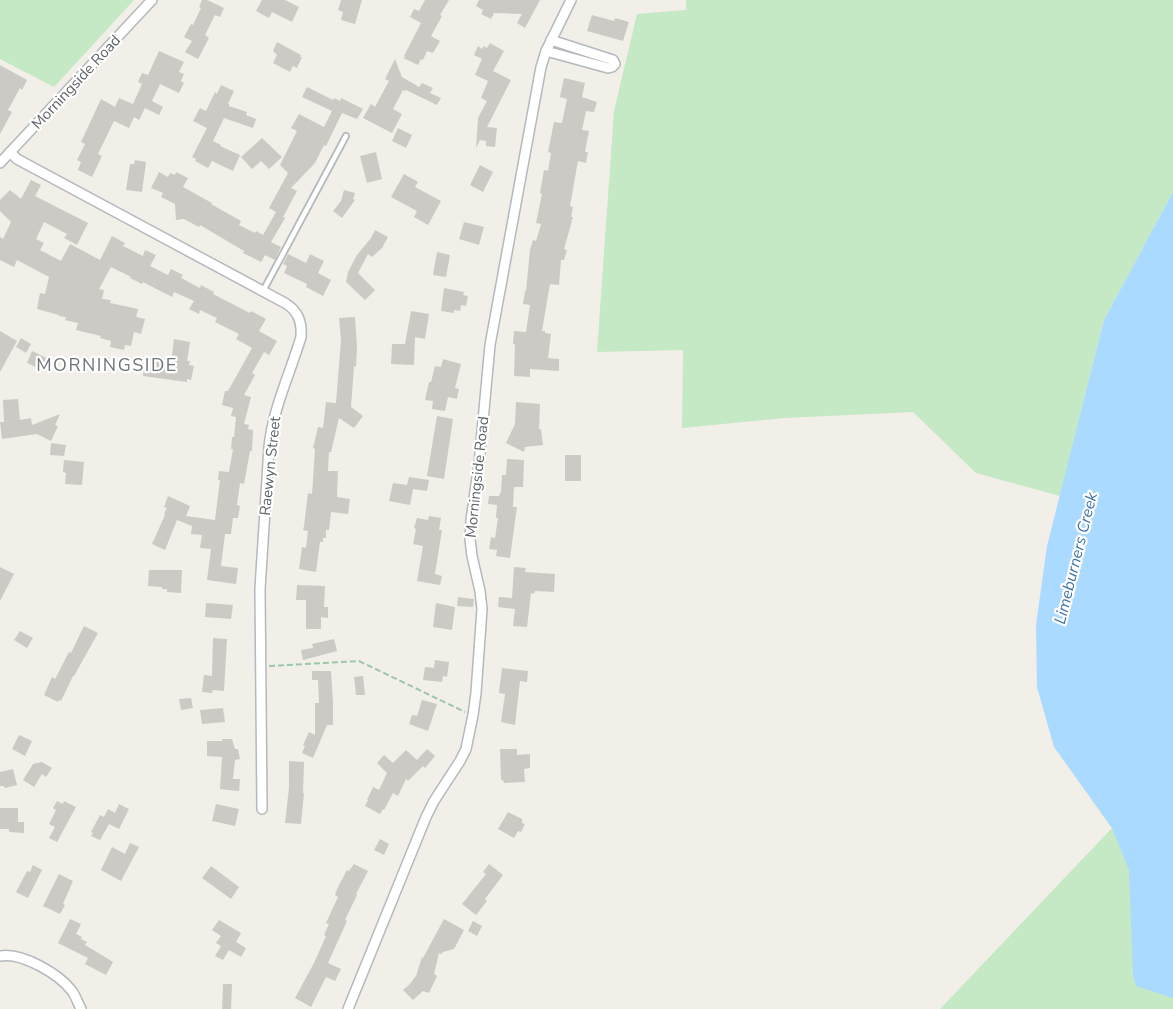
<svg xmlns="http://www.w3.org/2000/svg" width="1173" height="1009" font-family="'Nunito Sans',sans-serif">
  <rect width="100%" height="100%" fill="#f1efe8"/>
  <g fill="#c5e8c5">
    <path d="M0,0H134L54,87L0,59Z"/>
    <path d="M686,0H1173V192L1104,320L1060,496L976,473L913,412L784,418L682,428L683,350L597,352L614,111L637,14L686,10Z"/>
    <path d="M1092,800L1173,812V1009H940L1112,828Z"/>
  </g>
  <path fill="#aadaff" d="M1173,192V998L1136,986L1133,975L1129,870L1112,828L1054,747L1037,687L1036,625L1047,546L1104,320Z"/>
  <g fill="#cccac5">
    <path d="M202,0H207L224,8L220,17L215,15L205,35L209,38L198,59L185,52L192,41L184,37L191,24L193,25L201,8L199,7Z"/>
    <path d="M262,0H285L299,7L292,22L272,12L269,18L256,11Z"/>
    <path d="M341,0H362L355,24L341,20L343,12L338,10Z"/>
    <path d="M425,0H449L440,15L442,16L431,36L440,41L433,53L427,51L423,60L421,59L418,65L403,58L406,57L404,56L421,23L410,17L414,9L419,11Z"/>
    <path d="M479,0H540L525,28L517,23L522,14L494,13L491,19L481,14L483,10L476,6Z"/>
    <path d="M592,15L614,21L615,18L629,22L623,41L587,31Z"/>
    <path d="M277,42L301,55L300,57H302L297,68L293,66L290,72L273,63L277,55L273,51Z"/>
    <path d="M490,43L504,51L493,71L511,80L487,127L497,128L495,147L486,146V141L480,140L476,148L478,118L487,101L481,98L488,81L475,75L482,59L474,55L478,46L482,49L484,46L487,48Z"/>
    <path d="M159,51L184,62L179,72L184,74L181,81L184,83L179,93L160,84L152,101L163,107L159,115L145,108L139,120L134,117L129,128L114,121L98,154L102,156L92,177L78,170L81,162L77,160L85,144L81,142L101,99L115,107L119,98L133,104L142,84L138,82L142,73L148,75Z"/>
    <path d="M395,59L402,77L419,87L422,83L433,88L430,93L441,98L437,105L406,90L405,91L403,90L393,109L402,114L392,133L363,118L371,104L375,107L389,81L385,79Z"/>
    <path d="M0,65L27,80L22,90L20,88L8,110L12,112L0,134Z"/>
    <path d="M564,78L585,83L582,97L597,102L594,112L586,111L582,130L589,131L585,152H588L586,163L578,161L570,206L573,207L571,217H573L564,249L567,250L564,260H561L559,285L550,284L542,331H545V333L551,334L548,358L559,359V371L530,369V377L514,376L515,344H513L514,331L526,332L530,305L523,304L525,291H526L530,250L533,240L536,241L541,224L536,223L542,194L540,193L544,170L548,171L551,153L548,152L554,122L562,123L567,99L560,97Z"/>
    <path d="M221,85L234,91L228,104H229V106L247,112L246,115L256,119L253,128L224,118L213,141L221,145L220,146L240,155L233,171L212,161L208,168L195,161L196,159L192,157L207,128L193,121L200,108L206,111L215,92L217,94Z"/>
    <path d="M307,87L333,100L334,98L340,101L341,98L363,109L357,119L342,113L326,146L324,145L315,163L291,188L297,191L283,217L285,218L271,242L281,247L275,260L265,255L261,262L243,253L244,251L200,225L199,227L184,219L176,220L175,204L161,197L163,193L151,188L159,172L168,177L170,173L175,175L176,172L188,178L183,187L212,203L211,204L241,221L239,225L255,233L256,231L263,235L276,212L269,208L288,173L280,165L297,131L291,128L299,114L324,127L332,111L302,97Z"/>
    <path d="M398,128L412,135L406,148L392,141Z"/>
    <path d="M262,138L282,157L269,169L261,161L252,169L241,157Z"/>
    <path d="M376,152L382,179L367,183L360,156Z"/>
    <path d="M135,160L146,162L142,192L126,190L130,164H134Z"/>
    <path d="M480,165L493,172L483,192L470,185Z"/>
    <path d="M404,174L418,182L415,187L441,201L428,225L414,217L417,211L391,197Z"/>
    <path d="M31,180L41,185L35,196L88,223L77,245L64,238L67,234L44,222L36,239L44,243L40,250L61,261L70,244L100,260L112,236L125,243L123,246L143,256L145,250L156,255L150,266L168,275L171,269L183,275L181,278L200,288L201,285L214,292L213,294L250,313L251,311L266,319L259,331L277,341L269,355L264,352L252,373L255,375L244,395L251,397L244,424L249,425L248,429L253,430L252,451H250L244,484L240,483L237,505L240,506L238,518H233L231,534H225L221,566L238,568L236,584L207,580L211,549L200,548L202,535L191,534L192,526L177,520L165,550L152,544L165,515L164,514L167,508L164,507L168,496L190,506L186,516L215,520L220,480H218L219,471L229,472L233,449H231L232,437H234L236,417L231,416L233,408L222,405L225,391H228L252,348L236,339L239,334L215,322L217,318L200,310L199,314L189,309L194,301L174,292L172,297L143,282L142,284L130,278L131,277L111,267L99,289L104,290L102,299L111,300L110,303L138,309L136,317L145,319L141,334L134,332L131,346L125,345L124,350L110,347L111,341L100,338L101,336L76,330L78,323L65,320L66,317L59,316V315L37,309L40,293L45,294L49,277L17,260L14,267L0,260V237L3,239L11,222L0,211V200L10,190L21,199Z"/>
    <path d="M344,190L355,193L353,199L355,200L342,218L333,211L341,201Z"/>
    <path d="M464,222L484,227L479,245L459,239Z"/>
    <path d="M375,230L388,237L382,248L372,257L368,254L358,273L375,290L365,300L346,282L348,272L357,255L371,238Z"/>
    <path d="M437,252L450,255L446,277L433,275Z"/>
    <path d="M288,254L306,263L310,254L324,261L318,273L331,280L323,296L306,287L307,284L284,273L287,266L283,264Z"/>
    <path d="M444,288L464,292L463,295L468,296L466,306L461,305L460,311L454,310V313L441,311Z"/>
    <path d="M411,311L429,314L425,339L415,337L414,365L391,364L392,344H405Z"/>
    <path d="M355,317L357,347L356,367L354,366L351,407L363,416L354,428L339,418L331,452H329L328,471H338L337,497L350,499L348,514L331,512L329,530H326V538H323V542H320L316,572L299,569L302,547L306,548L308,531L303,530L304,526L308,493L312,494L315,449L313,448L318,427L323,428L326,402L336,403L341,340L339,318Z"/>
    <path d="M0,331L17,341L0,372Z"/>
    <path d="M21,338L31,344L26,353L16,347Z"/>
    <path d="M174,339L190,342L187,361H190L189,365L194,366L191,380L187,379V382L143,376L145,359L171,363Z"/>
    <path d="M32,351L51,360L46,371L41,368L40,369L27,363Z"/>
    <path d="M443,359L461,364L455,388L459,389L457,399L448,397L445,411L432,409L433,401L425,400L429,382H431L435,366L441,367Z"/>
    <path d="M18,399L20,420L31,418L32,425L60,414L55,425L58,426L51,441L37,434L2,439L0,422H4L3,400Z"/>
    <path d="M516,402L540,404L539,429H541L543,445L525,447L524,452L506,443L515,424Z"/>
    <path d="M437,416L453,419L444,479L427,476Z"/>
    <path d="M51,443L66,445L64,456L50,455Z"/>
    <rect x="565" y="455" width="16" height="26"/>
    <path d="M507,459L524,460L523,487H514L513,507H517L510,558L496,556L497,550L489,549L491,537L495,538L498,518H496L497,505L488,504L489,496H499L500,493H501L502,475H506Z"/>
    <path d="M64,460L84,462L82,485L65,484L66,473L63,472Z"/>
    <path d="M409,477L429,480L427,491L413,489L410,505L389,501L393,483L407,485Z"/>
    <path d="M429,516L441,518L439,530H442L435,574L442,576L440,585L417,581L423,546L413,544L416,529L414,528L417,518L428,520Z"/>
    <path d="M0,567L14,574L0,601Z"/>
    <path d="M514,567L526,568L525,572L555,574L554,592L535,591L534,594L531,593L527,627L513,626L515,609L498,607L499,597L512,598Z"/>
    <path d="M149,570H182L181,593L167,592V589H162V587L148,586Z"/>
    <path d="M297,585L325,586L324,607H328V618L321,617V629H306V600H296Z"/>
    <path d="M458,597L474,599L473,607L457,606Z"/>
    <path d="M206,603L233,605L231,619L205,617Z"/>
    <path d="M436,603L455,607L452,630L433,627Z"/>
    <path d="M84,626L98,633L74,676H73L61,701L59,700L58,702L44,695L52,677L55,679L69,652L71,653Z"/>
    <path d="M20,631L33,638L27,648L14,640Z"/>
    <path d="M213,638L227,639L224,691L213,690L212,693L202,692L204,675L212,676Z"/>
    <path d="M334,639L337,651L303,660L301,650L313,648L312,644Z"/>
    <path d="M435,660L449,662L447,677L443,676L442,682L423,680L425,667L434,668Z"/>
    <path d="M502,668L528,671L527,682L520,681L515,725L501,722L505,694L499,693Z"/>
    <path d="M312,671H331L333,703V725H327L313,758L302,753L305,746L303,745L309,732L315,735V703H319L318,680H312Z"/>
    <path d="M363,676L365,695H356L354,677Z"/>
    <path d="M191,698L193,708L181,710L179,699Z"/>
    <path d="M422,700L437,704L428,731L409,724L412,715L417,716Z"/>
    <path d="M223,708L225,722L202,724L200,710Z"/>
    <path d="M19,735L32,741L25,756L12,749Z"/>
    <path d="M222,739H232L235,749H238L240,759L235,760L233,779H240L239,791L220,789L222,757L207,756V741H222Z"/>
    <path d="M427,749L435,756L425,768L423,766L408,781L406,779L398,796L393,793L384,810L383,809L380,814L365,806L368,800H367L373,787L379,790L387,773L377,763L384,755L393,763L406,750L417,760Z"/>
    <path d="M500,749H517V755L530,754V768L524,769L525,782L504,783L503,780H501Z"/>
    <path d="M289,761L304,762L303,793H304L301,824L285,823L289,788Z"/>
    <path d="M42,762L52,768L46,777L42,774L34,787L23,780L33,764Z"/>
    <path d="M13,769L17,785L5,788L4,786H0V772Z"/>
    <path d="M57,801L63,804L64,801L76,807L57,842L49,838L55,827L49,824L56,810L53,808Z"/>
    <path d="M119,804L129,809L119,829L109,824L100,840L91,836L93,833L91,832L100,815L104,817L108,809L115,813Z"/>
    <path d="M216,804L239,809L235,826L212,821Z"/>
    <path d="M0,808H18V822H24V833L9,832V829H0Z"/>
    <path d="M508,812L522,819V823L525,824L521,832L518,831L514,838L498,829Z"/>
    <path d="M380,839L389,844L384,855L374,850Z"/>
    <path d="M130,843L139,847L121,881L101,870L112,847L125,854Z"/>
    <path d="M354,864L368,871L356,894L357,895L345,920L347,921L328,963L341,969L335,981L326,977L311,1007L295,998L314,963L326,936L324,935L329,924L326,923L338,897L335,895L338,887L347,870L349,871Z"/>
    <path d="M489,864L503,875L485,899L487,901L476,915L462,904L486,874L483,872Z"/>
    <path d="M33,865L42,870L28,898L16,892L27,871L30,872Z"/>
    <path d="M211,866L239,887L231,899L202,878Z"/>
    <path d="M59,874L73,881L63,904L65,905L60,914L43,906Z"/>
    <path d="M70,919L81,924L76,934L82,937L81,939L87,942L85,945L113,962L106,975L85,964L88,958L58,943Z"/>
    <path d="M444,919L464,930L454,949L443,952L442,954L439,953L434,974L437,976L429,993L423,991L413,1000L403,990L409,985L416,976L422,957L423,958Z"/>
    <path d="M219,920L241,933L236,942L246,948L241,957L229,950L223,960L215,956L221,946L216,943L221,936L212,930Z"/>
    <path d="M473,921L482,926L477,936L468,931Z"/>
    <path d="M223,984H232L231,1009H222Z"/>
  </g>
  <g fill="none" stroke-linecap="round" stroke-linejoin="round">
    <g stroke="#b5b8bc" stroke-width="8">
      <path id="lane" d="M263,291L346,136"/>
    </g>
    <g stroke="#b5b8bc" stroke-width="12">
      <g id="street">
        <path d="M546,51L608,68L612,67L615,64L613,60L551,40"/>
        <path d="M10,152L17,159L285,303C298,311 302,321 301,337C290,374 273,408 269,447L260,589L262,809"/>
        <path d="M0,163L152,0"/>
        <path d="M0,956C22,952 59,974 72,991C76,997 78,1003 81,1009"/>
        <path d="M348,1009L426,817L434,801L460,761L466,749L473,715L476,693L482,609L480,591L472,556L470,539L471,520L479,464L490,345L541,67L546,51L571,0"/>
      </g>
    </g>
    <path stroke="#9cc7a9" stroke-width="2" stroke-dasharray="6 3" stroke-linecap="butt" d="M269,666L359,661L465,712"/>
    <use href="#lane" stroke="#fff" stroke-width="4.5"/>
    <use href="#street" stroke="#fff" stroke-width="9"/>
  </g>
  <g text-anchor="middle" stroke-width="4.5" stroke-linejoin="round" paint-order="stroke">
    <g font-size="15" fill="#5f6368" stroke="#fff">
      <text transform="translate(76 82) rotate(-47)" y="5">Morningside Road</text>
      <text transform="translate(270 466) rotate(-84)" y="5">Raewyn Street</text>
      <text transform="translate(477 477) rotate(-84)" y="5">Morningside Road</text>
    </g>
    <g font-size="16" font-style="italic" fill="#4174aa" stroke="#fff">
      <text transform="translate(1075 558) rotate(-76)" y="6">Limeburners Creek</text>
    </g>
    <g font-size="18" letter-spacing="1.5" fill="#70757a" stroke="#fff">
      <text x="107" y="371">MORNINGSIDE</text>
    </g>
  </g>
</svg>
